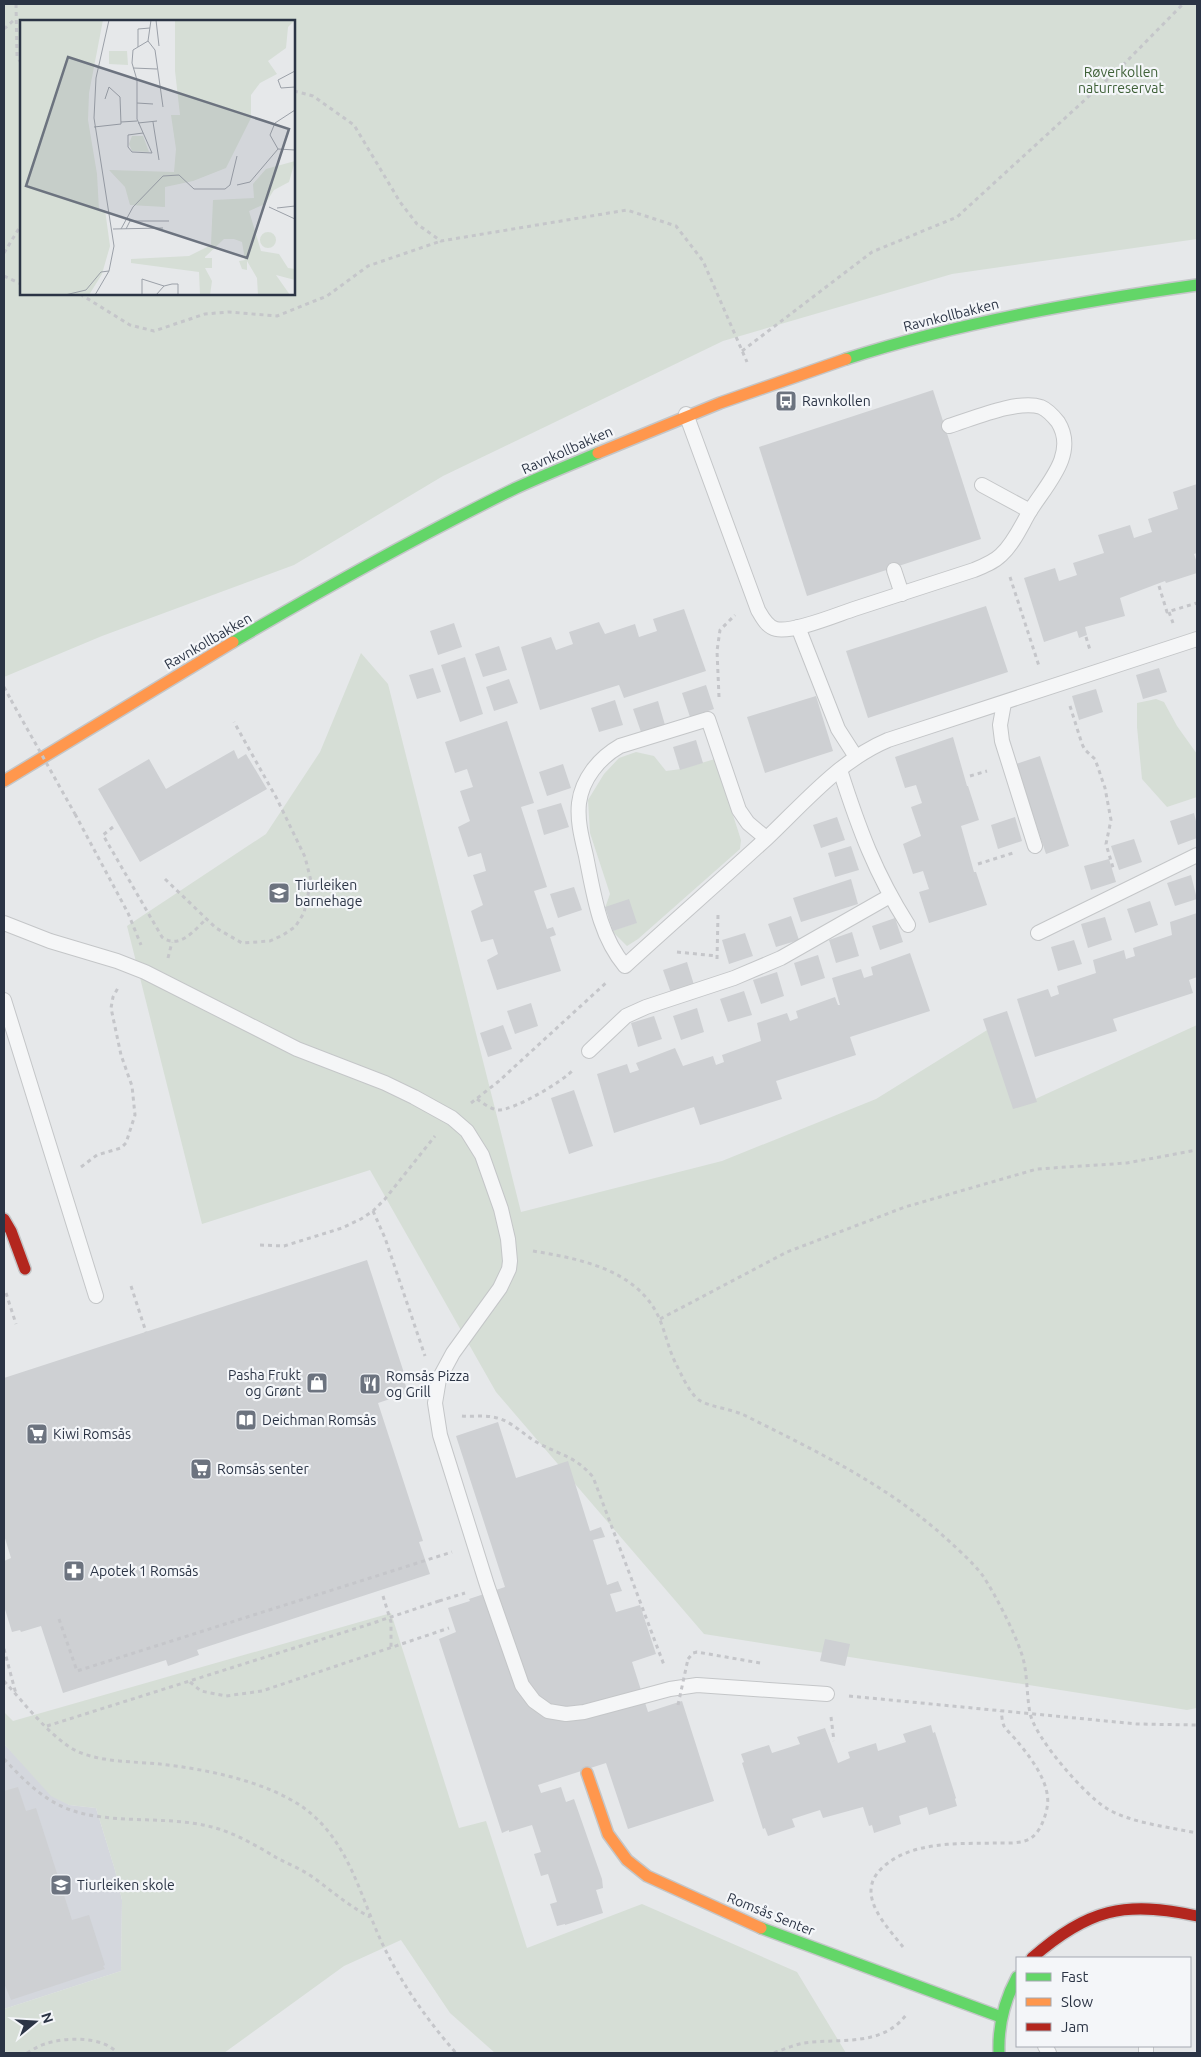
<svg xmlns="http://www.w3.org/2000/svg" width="1201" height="2057" font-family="Ubuntu,sans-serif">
  <rect width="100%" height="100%" fill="#e6e8ea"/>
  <path fill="#d4d7dd" d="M4,1744L24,1765L69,1805L96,1808L115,1870L122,1900L121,1971L4,2009Z"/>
  <g fill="#d6ded6" fill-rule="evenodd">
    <path d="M4,4H1197V239L952,274L723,341L443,476L294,565L102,636L4,677ZM21,21H294V294H21Z"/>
    <path d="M361,653L388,684L521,1212L722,1161L876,1099L992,1027L1020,1106L1197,1025V1708L1187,1710L704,1634L496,1392L370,1170L202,1224L127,926L266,834L320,752Z"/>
    <path d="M1156,699L1164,702L1177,726L1197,754V797L1167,807L1142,779L1137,727V703Z"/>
    <path d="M636,752L654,756L666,771L681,769L715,759L741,840L740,849L638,939L627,946L612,931L636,923L605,908L610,894L590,833L588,800L604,774L619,758Z"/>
    <path d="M391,1613L459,1828L486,1821L527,1948L642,1904L797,1972L846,2053H495L450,2013L401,1940L344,1966L224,2053H4V2009L121,1971L122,1900L115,1870L96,1808L69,1805L51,1796L4,1744V1712L13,1721Z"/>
  </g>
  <g fill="#ced0d3">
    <path d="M933,390L981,539L807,596L759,447Z"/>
    <path d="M1197,484V553L1194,554L1197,563V573L1166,583L1165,581L1120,598L1125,616L1085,627L1087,635L1079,638L1077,631L1044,642L1024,578L1055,568L1059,581L1077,575L1073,563L1104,553L1098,535L1130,525L1134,538L1152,532L1148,519L1178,509L1173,492Z"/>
    <path d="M986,606L1008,672L868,718L846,651Z"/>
    <path d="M684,609L706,671L624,698L619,685L540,710L521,647L551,637L556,650L573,644L569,632L599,622L605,634L635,624L639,637L657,631L653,619Z"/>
    <path d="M454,623L462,647L438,655L430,631Z"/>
    <path d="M499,646L507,670L483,677L475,654Z"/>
    <path d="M465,657L483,714L460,722L441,665Z"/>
    <path d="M433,668L441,692L417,699L409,675Z"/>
    <path d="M1159,668L1167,692L1143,699L1136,675Z"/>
    <path d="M509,679L518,703L494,711L486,687Z"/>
    <path d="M706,685L714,709L690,717L682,693Z"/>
    <path d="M1096,689L1103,712L1079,720L1072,696Z"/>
    <path d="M816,696L833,751L765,773L747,717Z"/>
    <path d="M615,700L623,725L599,732L591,708Z"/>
    <path d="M658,701L665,725L641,732L633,709Z"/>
    <path d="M507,721L534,803L521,807L547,887L534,891L547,929L553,927L556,935L550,937L561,971L497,990L487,960L498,954L493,939L481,942L471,911L483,905L473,875L486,871L481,853L468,857L458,827L470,821L460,791L473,787L467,769L455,773L445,742Z"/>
    <path d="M953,737L967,786H968L979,820L961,826L974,872H976L987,905L929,923L919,892L929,889L923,871L913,874L903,844L921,836L911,807L922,803L916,785L905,788L895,757Z"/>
    <path d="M696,740L703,763L680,770L673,747Z"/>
    <path d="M234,750L238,759L246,754L267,789L140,862L98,789L149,759L166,789Z"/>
    <path d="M1040,756L1069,846L1046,854L1016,764Z"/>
    <path d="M563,764L571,788L547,796L539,772Z"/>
    <path d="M561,803L569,827L544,835L537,810Z"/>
    <path d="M1194,813L1197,825V838L1178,845L1170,821Z"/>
    <path d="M837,817L845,840L821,848L813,825Z"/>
    <path d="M1015,817L1022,841L998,849L991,825Z"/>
    <path d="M1134,839L1142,862L1119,870L1111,846Z"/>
    <path d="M851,846L859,870L835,877L828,853Z"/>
    <path d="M1109,859L1116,882L1091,890L1084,866Z"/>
    <path d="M1191,875L1197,899L1175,906L1167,883Z"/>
    <path d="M851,879L858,904L801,922L793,898Z"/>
    <path d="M574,887L582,910L558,918L550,894Z"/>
    <path d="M629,899L637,923L613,931L605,907Z"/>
    <path d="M1150,901L1158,925L1135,933L1127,909Z"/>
    <path d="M1197,913V977L1189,980L1193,993L1113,1019L1117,1031L1035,1057L1017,999L1048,989L1051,997L1059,994L1057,986L1096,973L1093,960L1124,950L1126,959L1135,956L1133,948L1172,935L1170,922Z"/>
    <path d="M791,916L799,940L776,947L768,924Z"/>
    <path d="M1105,917L1112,940L1088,948L1081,924Z"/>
    <path d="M895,918L903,942L880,950L872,926Z"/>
    <path d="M852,932L859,956L836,963L829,940Z"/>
    <path d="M745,933L753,956L729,964L722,940Z"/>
    <path d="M1074,940L1082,964L1058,971L1051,947Z"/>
    <path d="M910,953L930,1011L850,1037L856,1055L776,1081L782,1099L700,1125L694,1107L614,1133L597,1074L627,1064L630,1073L639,1070L636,1063L675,1048L683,1066L713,1056L716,1065L724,1062L722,1055L761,1041L757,1023L787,1013L790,1021L798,1018L796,1011L835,997L838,1005H840L832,978L861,969L864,978L873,975L871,967Z"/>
    <path d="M818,955L825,978L801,986L794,963Z"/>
    <path d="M687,962L694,985L671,993L663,970Z"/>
    <path d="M777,972L784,996L761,1004L753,980Z"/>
    <path d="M744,991L752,1015L728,1022L720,999Z"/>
    <path d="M531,1003L538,1026L515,1034L507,1011Z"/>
    <path d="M697,1008L704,1032L681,1040L673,1016Z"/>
    <path d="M1007,1011L1037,1102L1013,1109L983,1019Z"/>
    <path d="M654,1016L662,1039L638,1047L631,1023Z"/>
    <path d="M503,1025L512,1049L488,1057L480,1033Z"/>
    <path d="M574,1090L593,1146L569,1154L551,1098Z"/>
    <path d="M367,1260L406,1379L404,1380L408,1393L378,1403L423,1541L419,1542L430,1574L197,1650L199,1655L168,1666L166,1660L63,1693L41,1626L21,1632L20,1630L12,1632L4,1606V1561L11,1558L4,1535V1378Z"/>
    <path d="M498,1422L516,1478L568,1461L590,1531L601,1527L605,1537L593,1540L607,1585L618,1581L622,1591L610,1594L616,1612L640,1605L656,1654L632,1662L648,1712L682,1701L714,1801L628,1829L606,1763L538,1785L541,1793L561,1787L566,1802L574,1799L602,1879L603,1888L596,1890L603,1913L565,1925V1924L557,1926L550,1904L557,1902L548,1874L541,1876L534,1854L541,1852L532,1825L509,1832V1830L502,1833L439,1639L456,1632L448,1608L470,1601L469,1599L505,1587L456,1436Z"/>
    <path d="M825,1639L850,1644L845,1666L820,1661Z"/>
    <path d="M931,1725L933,1733L935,1732L956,1798L955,1799L957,1806L929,1815L927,1807L899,1816L901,1824L874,1833L872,1825L869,1826L863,1807L823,1818L820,1810L792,1819L795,1827L768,1836L765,1828L763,1829L742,1763L744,1762L741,1754L769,1745L772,1753L800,1744L797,1737L825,1728L838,1763L850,1758L848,1752L876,1743L878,1751L906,1742L903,1734Z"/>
    <path d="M18,1787L26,1811L36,1808L72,1920L89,1915L105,1965L103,1966L105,1969L11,2000L4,1983V1791Z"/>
  </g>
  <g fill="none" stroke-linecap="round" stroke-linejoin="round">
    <g stroke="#c4c6c8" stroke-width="16">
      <g id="lane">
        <path d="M686,414L758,610C762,617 767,627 776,629C793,633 836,615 854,609C894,596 934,583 974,570C984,566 994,562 1001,555C1014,543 1021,526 1030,511C1046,485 1078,454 1058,422C1054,417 1048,410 1041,407C1018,399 972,419 949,426"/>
        <path d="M982,485L1030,511"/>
        <path d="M894,570L902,594"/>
        <path d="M798,627L838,729L856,757"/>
        <path d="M1004,703L1000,725L1002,741L1035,846"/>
        <path d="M840,770C859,829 875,873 908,925"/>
        <path d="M766,838L748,823L739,810L708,719L620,746C599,758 582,779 579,803C577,821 582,839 586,856C594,895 599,935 625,966C672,923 720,881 767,838C804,803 840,760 888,740L1197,639"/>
        <path d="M4,923L50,941L117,961L145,972L297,1049L385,1083L414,1097L452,1118L467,1131L482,1155L501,1209L508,1239L510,1261L509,1269L500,1288L453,1353L439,1379L435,1403L440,1435L487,1585L522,1685L534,1701L548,1711L566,1714L584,1712L670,1689L697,1685L827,1694"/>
        <path d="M1038,933L1197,855"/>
        <path d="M4,1000L96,1296"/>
        <path d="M589,1051L626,1016L646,1007L734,978L781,958L890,896"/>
        <path d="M1045,2046L1049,2053"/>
        <path d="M1146,2053V2046"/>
      </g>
    </g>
    <g stroke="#c4c6c8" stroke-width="14">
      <g id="fast">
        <path d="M846,359C961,322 1078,302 1197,285"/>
        <path d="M233,642C325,588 418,536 514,489C542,476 570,465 598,453"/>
        <path d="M761,1928L1001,2017"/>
        <path d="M999,2053C998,2026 1004,2001 1017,1977"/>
      </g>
    </g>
    <g stroke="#c4c6c8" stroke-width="14">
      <g id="slow">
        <path d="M598,453L720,403L846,359"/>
        <path d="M4,781L233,642"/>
        <path d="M587,1773L608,1834L627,1860L647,1876L761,1928"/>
      </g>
    </g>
    <g stroke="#c4c6c8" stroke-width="14">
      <g id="jam">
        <path d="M4,1219L11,1231L25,1269"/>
        <path d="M1032,1958C1088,1909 1125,1900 1197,1916"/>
      </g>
    </g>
    <g stroke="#c5c6ca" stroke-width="3" stroke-dasharray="4 4" stroke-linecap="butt">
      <path d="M16,4L17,56L21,63"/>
      <path d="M4,29L15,19"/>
      <path d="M294,91L313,96L354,125L400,202L417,224L441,241L627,210L676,226L703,261L747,362"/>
      <path d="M4,253L21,225"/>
      <path d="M4,276L21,284"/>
      <path d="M80,294L130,325L154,331L205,314L229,312L277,316L327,296L368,266L441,241"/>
      <path d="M742,351L872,252L957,217L1123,65L1183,4"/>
      <path d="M1010,577L1039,666"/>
      <path d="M1159,586L1167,612L1197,603"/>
      <path d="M1169,612L1173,623"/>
      <path d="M1086,637L1090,650"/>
      <path d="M4,687L11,700"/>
      <path d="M719,697L717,651L720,630L735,615"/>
      <path d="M1070,706L1082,744L1085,750L1095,759L1105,788L1111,820L1106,844L1114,871"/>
      <path d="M970,776L987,771"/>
      <path d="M75,814L128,913L141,945"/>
      <path d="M113,827L103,835L162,937C179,950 194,931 206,919"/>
      <path d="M978,864L1013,853"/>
      <path d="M165,879L216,928L242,943L270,941L283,935L295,927L304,913L311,881L305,857L277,799L234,722"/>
      <path d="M677,952L717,956"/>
      <path d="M168,958L172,942"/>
      <path d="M717,959L718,915"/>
      <path d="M477,1099C483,1103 490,1109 498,1110C513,1111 564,1081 574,1069"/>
      <path d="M471,1103L499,1081L608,981"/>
      <path d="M81,1167L97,1155L121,1148L126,1143L135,1115L132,1086L121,1055L111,1008L113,997L119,986"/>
      <path d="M373,1211L385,1238L425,1356"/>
      <path d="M260,1245L284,1246L342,1228L361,1219L373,1211L385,1199L435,1136"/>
      <path d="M533,1251C581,1259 639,1270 660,1320C666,1335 669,1350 676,1364C681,1374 690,1394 699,1400C710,1407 731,1409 744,1415C812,1449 881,1482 939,1532C951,1543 974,1563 983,1576C996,1596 1013,1629 1021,1652C1028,1671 1026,1692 1030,1713C1035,1738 1084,1794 1106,1808C1130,1823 1169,1827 1197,1833"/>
      <path d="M131,1286L146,1332"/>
      <path d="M6,1293L16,1324"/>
      <path d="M660,1319L787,1252L905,1207L1037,1169L1127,1163L1197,1150"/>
      <path d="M462,1416C472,1417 483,1415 493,1417C512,1420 524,1436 540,1444C563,1456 576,1457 593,1477L664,1665"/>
      <path d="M383,1596L391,1622V1647"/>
      <path d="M439,1601L465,1593"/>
      <path d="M59,1619L77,1671L452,1552"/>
      <path d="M4,1649L16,1694"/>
      <path d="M688,1659L693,1653L697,1652L760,1663"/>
      <path d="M4,1681C24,1703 44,1729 68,1746C93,1763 131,1761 160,1764C205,1769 266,1781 304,1808C349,1841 360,1896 382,1943C401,1983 427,2020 456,2053"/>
      <path d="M190,1682L201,1691L226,1696L262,1691L449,1628"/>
      <path d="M849,1696L1137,1724L1197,1725"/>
      <path d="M831,1717L834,1741"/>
      <path d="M47,1726L367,1625"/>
      <path d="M4,1759C20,1776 37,1794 59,1805C102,1827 164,1814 212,1827C235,1833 257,1846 277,1858C289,1864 303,1870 314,1878C333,1892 349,1906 370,1917"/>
      <path d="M903,1947C886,1925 855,1895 881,1869C910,1840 961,1844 998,1843C1008,1843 1022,1844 1031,1838C1040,1832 1045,1818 1047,1808C1052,1785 1031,1758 1017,1741C1013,1736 1007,1731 1004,1726C1002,1722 1002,1716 1001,1711"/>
      <path d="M27,2053C32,2050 38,2046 45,2044C64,2037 104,2036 117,2053"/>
      <path d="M774,2053C784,2049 794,2045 804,2043C840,2038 882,2047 906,2015"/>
    </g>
    <use href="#lane" stroke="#f5f6f7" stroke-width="14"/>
    <use href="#fast" stroke="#63d668" stroke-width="11"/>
    <use href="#slow" stroke="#ff974d" stroke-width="11"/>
    <use href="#jam" stroke="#b3261e" stroke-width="11"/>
    <g stroke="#c5c6ca" stroke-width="3" stroke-dasharray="4 4" stroke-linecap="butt">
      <path d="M11,700L75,814"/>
      <path d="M367,1625L439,1601"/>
      <path d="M678,1705L688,1659"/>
    </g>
  </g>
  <defs>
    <g id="bus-square" transform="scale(1.125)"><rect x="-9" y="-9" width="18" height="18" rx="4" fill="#6c737f" stroke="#f4f6f9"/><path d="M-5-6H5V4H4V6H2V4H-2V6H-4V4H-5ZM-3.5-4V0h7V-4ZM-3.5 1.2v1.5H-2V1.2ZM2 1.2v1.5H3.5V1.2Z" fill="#fff"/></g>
    <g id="school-square" transform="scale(1.125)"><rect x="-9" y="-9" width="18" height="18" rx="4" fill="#6c737f" stroke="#f4f6f9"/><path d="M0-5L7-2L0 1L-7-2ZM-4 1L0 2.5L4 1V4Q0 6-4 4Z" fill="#fff"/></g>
    <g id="shop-square" transform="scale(1.125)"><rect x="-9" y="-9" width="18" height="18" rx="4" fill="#6c737f" stroke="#f4f6f9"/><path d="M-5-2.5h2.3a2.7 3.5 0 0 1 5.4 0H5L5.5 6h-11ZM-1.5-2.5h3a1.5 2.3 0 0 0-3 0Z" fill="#fff"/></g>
    <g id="restaurant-square" transform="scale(1.125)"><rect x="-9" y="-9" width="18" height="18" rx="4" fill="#6c737f" stroke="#f4f6f9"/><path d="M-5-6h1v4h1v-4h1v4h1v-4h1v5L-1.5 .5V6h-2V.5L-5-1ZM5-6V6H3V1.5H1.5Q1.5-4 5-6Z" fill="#fff"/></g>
    <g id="library-square" transform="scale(1.125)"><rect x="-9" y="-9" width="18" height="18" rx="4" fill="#6c737f" stroke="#f4f6f9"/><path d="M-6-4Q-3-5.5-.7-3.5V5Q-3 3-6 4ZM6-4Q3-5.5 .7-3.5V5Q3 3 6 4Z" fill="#fff"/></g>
    <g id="supermarket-square" transform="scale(1.125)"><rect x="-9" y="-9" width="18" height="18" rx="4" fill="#6c737f" stroke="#f4f6f9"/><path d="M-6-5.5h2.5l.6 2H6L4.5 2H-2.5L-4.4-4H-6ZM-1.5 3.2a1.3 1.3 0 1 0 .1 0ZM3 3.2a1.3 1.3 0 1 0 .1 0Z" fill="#fff"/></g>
    <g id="pharmacy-square" transform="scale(1.125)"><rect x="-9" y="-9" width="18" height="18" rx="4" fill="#6c737f" stroke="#f4f6f9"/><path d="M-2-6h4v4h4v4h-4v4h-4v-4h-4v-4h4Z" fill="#fff"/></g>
  </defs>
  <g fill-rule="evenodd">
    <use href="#bus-square" x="786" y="401"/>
    <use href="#school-square" x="279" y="893"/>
    <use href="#shop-square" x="317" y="1383"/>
    <use href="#restaurant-square" x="370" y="1384"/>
    <use href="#library-square" x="246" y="1420"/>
    <use href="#supermarket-square" x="37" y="1434"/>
    <use href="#supermarket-square" x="201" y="1469"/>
    <use href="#pharmacy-square" x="74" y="1571"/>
    <use href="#school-square" x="61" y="1885"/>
  </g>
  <g text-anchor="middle" stroke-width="4.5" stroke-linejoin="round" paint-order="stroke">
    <g font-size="14" fill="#3f6138" stroke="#f4f6f9">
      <text x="1121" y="77">Røverkollen<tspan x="1121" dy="16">naturreservat</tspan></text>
    </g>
    <g font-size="14" fill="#2b3445" stroke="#f4f6f9">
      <text transform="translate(951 315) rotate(-14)" y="5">Ravnkollbakken</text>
      <text transform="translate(567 450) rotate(-24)" y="5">Ravnkollbakken</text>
      <text transform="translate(208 641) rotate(-30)" y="5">Ravnkollbakken</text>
      <text transform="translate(771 1914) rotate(22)" y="5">Romsås Senter</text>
    </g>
    <g font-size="14" fill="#2b3445" stroke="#f4f6f9" text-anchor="start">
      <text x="802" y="406">Ravnkollen</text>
      <text x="295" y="890">Tiurleiken<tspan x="295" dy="16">barnehage</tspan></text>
      <text x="301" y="1380" text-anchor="end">Pasha Frukt<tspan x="301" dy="16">og Grønt</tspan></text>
      <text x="386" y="1381">Romsås Pizza<tspan x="386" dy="16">og Grill</tspan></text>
      <text x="262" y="1425">Deichman Romsås</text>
      <text x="53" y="1439">Kiwi Romsås</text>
      <text x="217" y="1474">Romsås senter</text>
      <text x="90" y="1576">Apotek 1 Romsås</text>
      <text x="77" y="1890">Tiurleiken skole</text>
    </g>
  </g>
  <g transform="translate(20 20)">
    <rect width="275" height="275" fill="#e6e8ea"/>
    <path d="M0,0H83L69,73L68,100L77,154L79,190H85L90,226L82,254L69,275H0ZM155,0H275L268,7L266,28L248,41L257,54L240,63L231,75V98L206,148L173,161L145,167V187L110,185L105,167L89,150L154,152L156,129L151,95H160L155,51ZM89,31H107L108,45L89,44ZM112,116H123L129,132L112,131L109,124ZM275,141L269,162L254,170L245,184L229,191L241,231L259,234L268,248L275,249V260L256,255L270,275H238L237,258L227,241V250L222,249L219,241L225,240L222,222L214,219H204L185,237V245V238H192V248H185L192,261L190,275H180L179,252L111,243V239L169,236L191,225L193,180L234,178L233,164L246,149ZM240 220a8 8 0 1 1 16 0a8 8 0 1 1-16 0Z" fill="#d6ded6"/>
    <path fill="none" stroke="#9ba0a8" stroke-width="1" d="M136,0L139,26M128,21L135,30L143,87M118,27V9L130,8M113,48L137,49M275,51L258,60L261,68L275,67M117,83L133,84M275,90L255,103L250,115L258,129L275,130M101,102L117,101M133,102L139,140M118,103L137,101M74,107L101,104L100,77L89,67L85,79M123,113L108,115V127L112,132L132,133L117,99V60L112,43L113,30L128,21L131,0M217,165L230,162L258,129M249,187L275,199M257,188L275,186M275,205V227M93,209L143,208M101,209L113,187L143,156L159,155L174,169H205L210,165L217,136M106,209L110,201H149M45,275L66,270L81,252L89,251M75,275L89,251L94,226L74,98L76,58L89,0M122,275V259L144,266M136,275L144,266L152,264H158V275"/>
    <path fill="#6c737f" fill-opacity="0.15" stroke="#6c737f" stroke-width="2.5" d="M48,37L269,109L227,238L6,166Z"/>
    <rect width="275" height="275" fill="none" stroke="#2b3445" stroke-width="2.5"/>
  </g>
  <rect width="1201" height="2057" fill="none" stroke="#2b3445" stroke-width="10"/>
  <rect x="1016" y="1957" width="175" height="90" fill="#f4f6f9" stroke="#a4a8b1"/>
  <rect x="1026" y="1973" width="25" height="8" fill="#63d668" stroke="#a4a8b1"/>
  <text x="1061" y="1982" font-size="15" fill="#2b3445">Fast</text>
  <rect x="1026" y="1998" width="25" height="8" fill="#ff974d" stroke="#a4a8b1"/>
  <text x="1061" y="2007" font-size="15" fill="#2b3445">Slow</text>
  <rect x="1026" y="2023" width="25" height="8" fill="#b3261e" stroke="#a4a8b1"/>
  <text x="1061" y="2032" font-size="15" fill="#2b3445">Jam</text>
  <g transform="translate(35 2022) rotate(72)" stroke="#f4f6f9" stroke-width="4" paint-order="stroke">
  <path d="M0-4L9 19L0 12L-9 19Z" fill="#2b3445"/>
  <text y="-8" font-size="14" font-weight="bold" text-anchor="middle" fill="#2b3445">N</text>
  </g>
</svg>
